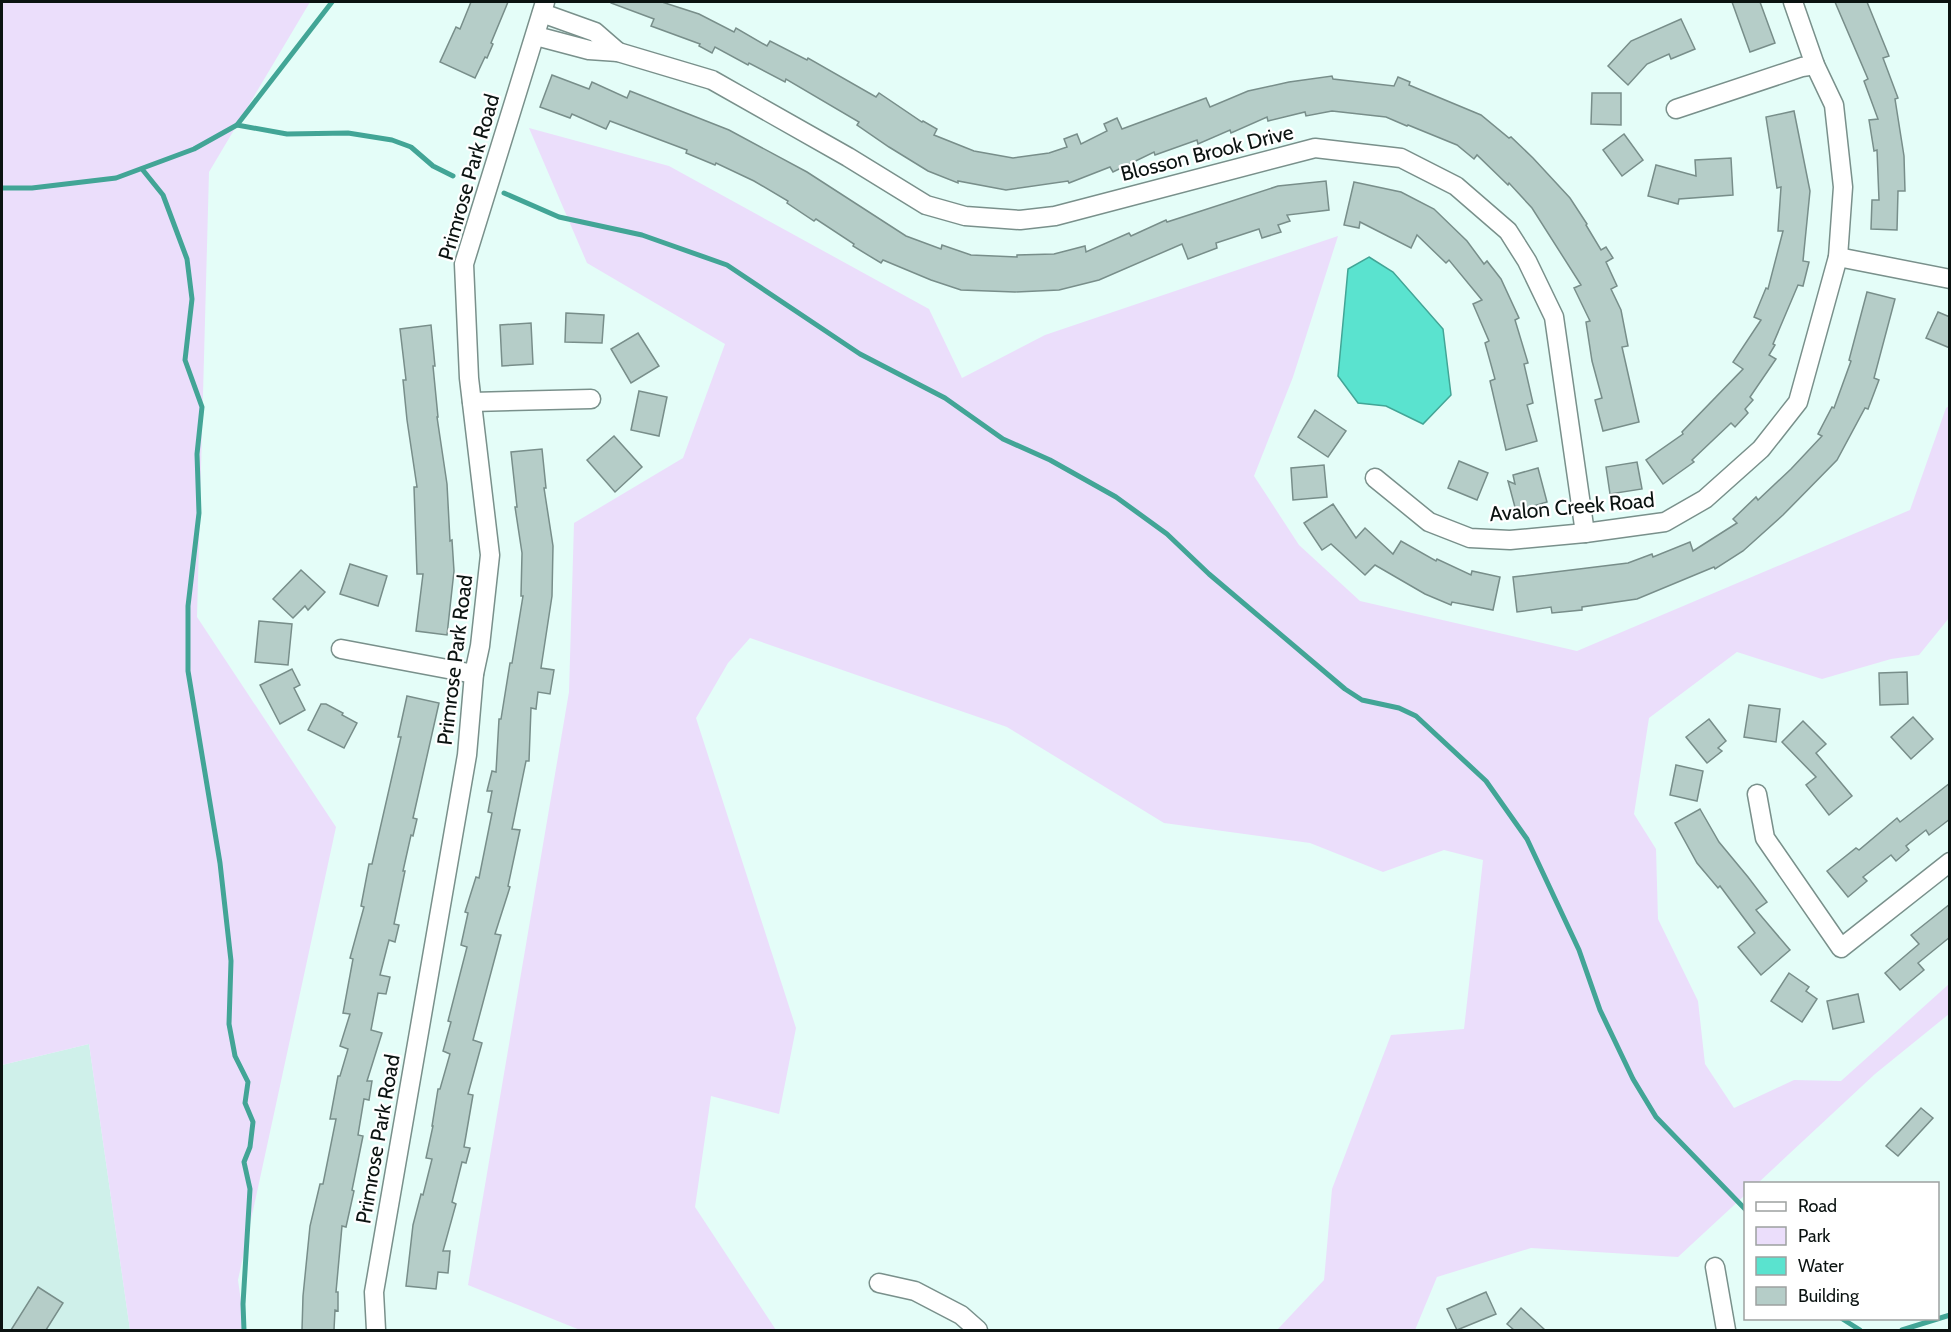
<svg xmlns="http://www.w3.org/2000/svg" width="1951" height="1332" font-family="Cabin,sans-serif">
  <rect width="100%" height="100%" fill="#e4fdf8"/>
  <path fill="#cff0ea" d="M89,1044L130,1330H2V1065Z"/>
  <g fill="#ebdefb">
    <path d="M2,2H310L209,172L197,617L336,827L238,1280L245,1330H130L89,1044L2,1065Z"/>
    <path d="M529,128L669,166L929,309L962,378L1045,335L1338,236L1293,377L1254,476L1299,545L1360,601L1577,651L1910,510L1946,408L1949,406V618L1919,655L1891,659L1822,679L1737,652L1649,718L1634,814L1656,849L1658,919L1698,1001L1705,1064L1734,1108L1794,1080L1841,1081L1949,984V1014L1875,1074L1758,1183L1746,1184L1745,1195L1678,1257L1531,1248L1437,1277L1415,1330H1277L1324,1280L1332,1189L1391,1035L1464,1029L1483,860L1444,850L1383,872L1310,843L1164,823L1007,727L750,638L728,663L696,718L796,1028L779,1114L711,1096L695,1207L776,1330H580L468,1285L569,692L574,523L683,458L725,344L587,263Z"/>
  </g>
  <path fill="#5ae3cf" stroke="#42a596" stroke-width="1.5" d="M1369,257L1393,272L1443,329L1451,395L1423,424L1386,406L1358,403L1338,376L1348,269Z"/>
  <g fill="none" stroke-linecap="round" stroke-linejoin="round">
    <g stroke="#42a596" stroke-width="5">
      <path d="M237,125L287,134L348,133L392,140L411,147L433,166L453,176"/>
      <path d="M142,169L163,195L187,259L192,299L185,360L202,407L197,454L199,513L188,606V671L220,863L231,961L229,1024L235,1056L248,1082L245,1103L253,1122L250,1147L244,1162L250,1189L243,1304L244,1330"/>
      <path d="M2,188H32L116,178L194,149L237,125L332,2"/>
      <path d="M504,193L559,217L642,235L727,265L860,354L945,398L1003,439L1050,460L1116,497L1167,534L1209,574L1345,689L1362,700L1399,708L1416,716L1486,781L1527,839L1579,950L1600,1010L1633,1079L1656,1117L1746,1210"/>
      <path d="M1841,1318L1860,1330"/>
      <path d="M1902,1330L1950,1315"/>
    </g>
  </g>
  <g fill="#b5cdc8" stroke="#788e8a" stroke-width="1.5">
    <path d="M471,2H508L491,43L493,44L487,58L485,57L475,78L440,62L456,27L460,29Z"/>
    <path d="M611,2H662L699,14L734,32L736,28L767,46L770,41L807,60L808,58L876,97L879,93L922,122L923,121L937,129L934,135L974,151L1013,158L1049,153L1067,147L1064,139L1077,134L1081,144L1107,131L1104,124L1117,118L1122,129L1206,98L1210,107L1248,91L1289,82L1332,76L1333,79L1394,86L1398,77L1410,82L1409,85L1481,115L1509,138L1511,137L1533,158L1570,198L1587,224L1586,225L1601,250L1606,247L1613,258L1606,262L1617,286L1611,289L1621,310L1628,346L1622,347L1639,422L1603,431L1595,400L1602,398L1592,361L1586,322L1590,321L1574,288L1581,285L1532,208L1509,183L1508,185L1477,155L1474,159L1457,145L1408,125L1407,126L1386,117L1332,111L1306,116L1305,112L1268,121L1267,117L1231,133L1230,130L1198,144L1197,140L1155,155L1154,152L1113,172L1110,167L1069,183L1068,181L1006,190L958,181V183L928,171L889,147L857,125L859,122L786,79L785,82L749,63L748,65L715,47L712,53L699,46L700,44L651,26L654,19L611,3Z"/>
    <path d="M1732,2H1760L1775,43L1750,52Z"/>
    <path d="M1835,2H1867L1889,56L1883,58L1898,98L1895,99L1904,156L1905,191H1898L1897,230L1871,229L1872,200H1879L1877,150L1874,151L1869,120L1878,119L1864,81L1868,79Z"/>
    <path d="M1681,19L1695,49L1671,59L1669,54L1647,64L1628,85L1608,66L1631,41Z"/>
    <path d="M552,75L589,89L592,82L627,98L630,91L729,130L807,172L906,236L941,249L942,245L971,255L1017,257V255L1054,254L1085,246L1086,252L1129,233L1131,236L1166,220L1167,222L1278,186L1326,181L1329,210L1287,215L1290,221L1278,225L1281,232L1262,238L1259,229L1216,243L1217,248L1188,259L1182,244L1099,280L1059,290L1015,292L961,290L931,280L883,260L881,263L853,246L854,244L816,219L814,221L787,203L788,201L754,181L716,163L715,165L686,153L687,150L610,121L606,129L572,114L570,118L540,107Z"/>
    <path d="M1592,93H1621V125L1591,124Z"/>
    <path d="M1794,111L1810,191L1803,261L1809,262L1803,286L1798,285L1773,344L1775,345L1769,355L1776,359L1750,397L1753,400L1745,409L1748,413L1735,427L1731,423L1692,460L1694,462L1663,484L1646,460L1683,434L1682,432L1743,369L1733,362L1761,320L1754,317L1766,288L1768,289L1783,231H1778L1781,187L1777,188L1766,117Z"/>
    <path d="M1624,134L1643,160L1622,176L1603,150Z"/>
    <path d="M1731,158L1733,195L1679,199L1678,204L1648,196L1656,165L1696,176L1695,160Z"/>
    <path d="M1354,182L1401,192L1434,209L1467,241L1484,264L1487,261L1501,279L1519,318L1515,320L1528,363L1524,364L1533,403L1527,405L1537,441L1506,450L1490,381L1495,379L1485,343L1489,341L1473,304L1482,300L1449,260L1446,263L1417,235L1411,248L1360,222L1359,228L1344,225Z"/>
    <path d="M1867,292L1895,299L1874,378L1879,380L1868,409L1865,408L1837,460L1783,515L1743,551L1715,569L1714,567L1637,599L1582,607V610L1552,613L1551,607L1517,612L1513,577L1628,563L1652,554L1653,557L1690,542L1693,551L1737,523L1733,519L1756,497L1758,500L1791,469L1822,436L1818,434L1832,407L1834,408L1851,361L1849,360Z"/>
    <path d="M1938,312L1950,317V348L1926,338Z"/>
    <path d="M566,313L604,315L602,343L565,342Z"/>
    <path d="M531,323L533,364L502,366L500,325Z"/>
    <path d="M431,325L435,366H433L438,417H437L447,484L450,541L452,540L454,571L447,635L416,631L423,574H417L414,487H417L407,420L403,380H406L400,329Z"/>
    <path d="M638,333L659,366L631,383L611,349Z"/>
    <path d="M639,391L667,397L659,436L631,430Z"/>
    <path d="M1315,410L1346,431L1328,457L1298,437Z"/>
    <path d="M614,436L642,467L615,492L587,460Z"/>
    <path d="M542,449L546,488H544L553,546L552,596L541,668L554,670L550,694L538,692L536,709L531,708L529,761H526L512,829L520,830L508,886L510,887L495,934L501,935L473,1040L482,1043L468,1094L473,1095L464,1147L470,1148L466,1163L462,1162L452,1202L456,1204L443,1251H450L448,1273L438,1272L436,1289L406,1286L413,1225L421,1194L423,1195L432,1159L426,1158L433,1126H432L438,1089H440L450,1054L443,1051L451,1022L448,1021L467,947L461,945L468,913L465,912L476,877L479,878L492,813L488,812L492,791H487L492,771L496,772L499,719H501L510,663H512L523,596H521L522,553L515,507H517L511,452Z"/>
    <path d="M1459,461L1488,473L1477,500L1448,488Z"/>
    <path d="M1637,462L1642,489L1610,494L1606,467Z"/>
    <path d="M1324,465L1327,497L1293,500L1291,468Z"/>
    <path d="M1538,468L1547,502L1516,511L1508,481L1515,484L1513,475Z"/>
    <path d="M1333,504L1356,538L1365,528L1393,554L1401,541L1436,561L1437,559L1471,575L1472,571L1500,577L1493,610L1452,602L1451,605L1425,594L1375,565L1365,575L1331,544L1322,550L1304,523Z"/>
    <path d="M350,564L387,576L378,606L340,594Z"/>
    <path d="M301,570L325,592L308,610L305,606L293,618L273,599Z"/>
    <path d="M259,621L292,624L288,665L255,662Z"/>
    <path d="M292,669L300,685L294,688L305,710L280,724L260,685Z"/>
    <path d="M1907,672L1908,704L1880,705L1879,673Z"/>
    <path d="M407,696L439,703L413,818L417,819L413,836L411,835L403,871H405L394,924L399,925L395,942L389,940L380,975L390,977L386,994L378,993L371,1030L382,1033L367,1081H372L369,1100L364,1099L358,1135L363,1136L352,1190L354,1191L346,1227L342,1226L336,1292H338V1311L335,1310L334,1330H302L303,1296L310,1226L320,1184H323L336,1119H330L338,1076H340L348,1049L340,1046L350,1014L343,1013L353,959L350,958L364,907L361,906L369,864H372L401,737H398Z"/>
    <path d="M321,704H326L343,713L342,715L357,723L344,748L308,730Z"/>
    <path d="M1749,705L1780,709L1776,742L1744,737Z"/>
    <path d="M1913,717L1933,739L1911,759L1891,737Z"/>
    <path d="M1709,719L1726,741L1718,748L1722,751L1707,763L1686,737Z"/>
    <path d="M1803,721L1826,744L1816,753L1852,796L1829,815L1806,785L1816,777L1782,742Z"/>
    <path d="M1676,765L1703,771L1697,801L1670,795Z"/>
    <path d="M1950,783V819L1929,835L1926,830L1906,846L1909,850L1896,861L1891,855L1863,877L1867,881L1848,897L1827,871L1856,848L1859,850L1897,818L1900,822Z"/>
    <path d="M1700,809L1719,842L1748,877L1767,902L1756,910L1790,950L1761,975L1738,947L1755,933L1720,886L1718,888L1697,863L1675,823Z"/>
    <path d="M1950,904V937L1918,963L1924,970L1900,990L1885,973L1919,944L1911,935Z"/>
    <path d="M1789,973L1809,987L1806,991L1817,999L1802,1022L1771,1001Z"/>
    <path d="M1858,994L1864,1022L1833,1029L1827,1001Z"/>
    <path d="M1921,1108L1933,1118L1898,1156L1886,1146Z"/>
    <path d="M38,1287L63,1303L46,1330H11Z"/>
    <path d="M1486,1292L1496,1314L1457,1330L1447,1309Z"/>
    <path d="M1521,1308L1545,1330H1514L1507,1324Z"/>
  </g>
  <g fill="none" stroke-linecap="round" stroke-linejoin="round">
    <g stroke="#79908b" stroke-width="21">
      <g id="minor">
        <path d="M542,13L595,32L618,52"/>
        <path d="M536,36L589,50L618,52L712,80L848,157L926,205L965,216L1020,220L1055,216L1315,148L1401,158L1456,186L1508,231L1527,261L1554,317L1585,533"/>
        <path d="M1676,109L1802,67L1815,65"/>
        <path d="M1838,257L1950,279"/>
        <path d="M472,402L591,399"/>
        <path d="M1375,478L1429,522L1470,538L1510,540L1585,533L1665,522L1705,499L1761,449L1798,402L1838,257L1843,187L1834,105L1815,65L1793,2"/>
        <path d="M341,649L474,674"/>
        <path d="M1757,794L1765,838L1841,948L1950,862"/>
        <path d="M1715,1267L1726,1330"/>
        <path d="M879,1283L915,1291L961,1315L978,1330"/>
        <path d="M376,1330L374,1292L467,755L474,674L480,646L490,555L469,378L464,264L545,2"/>
      </g>
    </g>
    <use href="#minor" stroke="#fff" stroke-width="18"/>
  </g>
  <g text-anchor="middle" stroke-width="4.5" stroke-linejoin="round" paint-order="stroke">
    <g font-size="21" fill="#0b1311" stroke="#fff">
      <text transform="translate(1207 153) rotate(-14)" y="7">Blosson Brook Drive</text>
      <text transform="translate(469 177) rotate(-74)" y="7">Primrose Park Road</text>
      <text transform="translate(1572 507) rotate(-5)" y="7">Avalon Creek Road</text>
      <text transform="translate(455 660) rotate(-83)" y="7">Primrose Park Road</text>
      <text transform="translate(378 1139) rotate(-80)" y="7">Primrose Park Road</text>
    </g>
  </g>
  <rect width="1951" height="1332" fill="none" stroke="#0b1311" stroke-width="6"/>
  <rect x="1744" y="1182" width="195" height="138" fill="#ffffff" stroke="#9da1a0" stroke-width="1.5"/>
  <rect x="1756" y="1202" width="30" height="9" fill="#ffffff" stroke="#9da1a0" stroke-width="1.5"/>
  <text x="1798" y="1212" font-size="18" fill="#0b1311">Road</text>
  <rect x="1756" y="1227" width="30" height="18" fill="#ebdefb" stroke="#9da1a0" stroke-width="1.5"/>
  <text x="1798" y="1242" font-size="18" fill="#0b1311">Park</text>
  <rect x="1756" y="1257" width="30" height="18" fill="#5ae3cf" stroke="#9da1a0" stroke-width="1.5"/>
  <text x="1798" y="1272" font-size="18" fill="#0b1311">Water</text>
  <rect x="1756" y="1287" width="30" height="18" fill="#b5cdc8" stroke="#9da1a0" stroke-width="1.5"/>
  <text x="1798" y="1302" font-size="18" fill="#0b1311">Building</text>
</svg>
